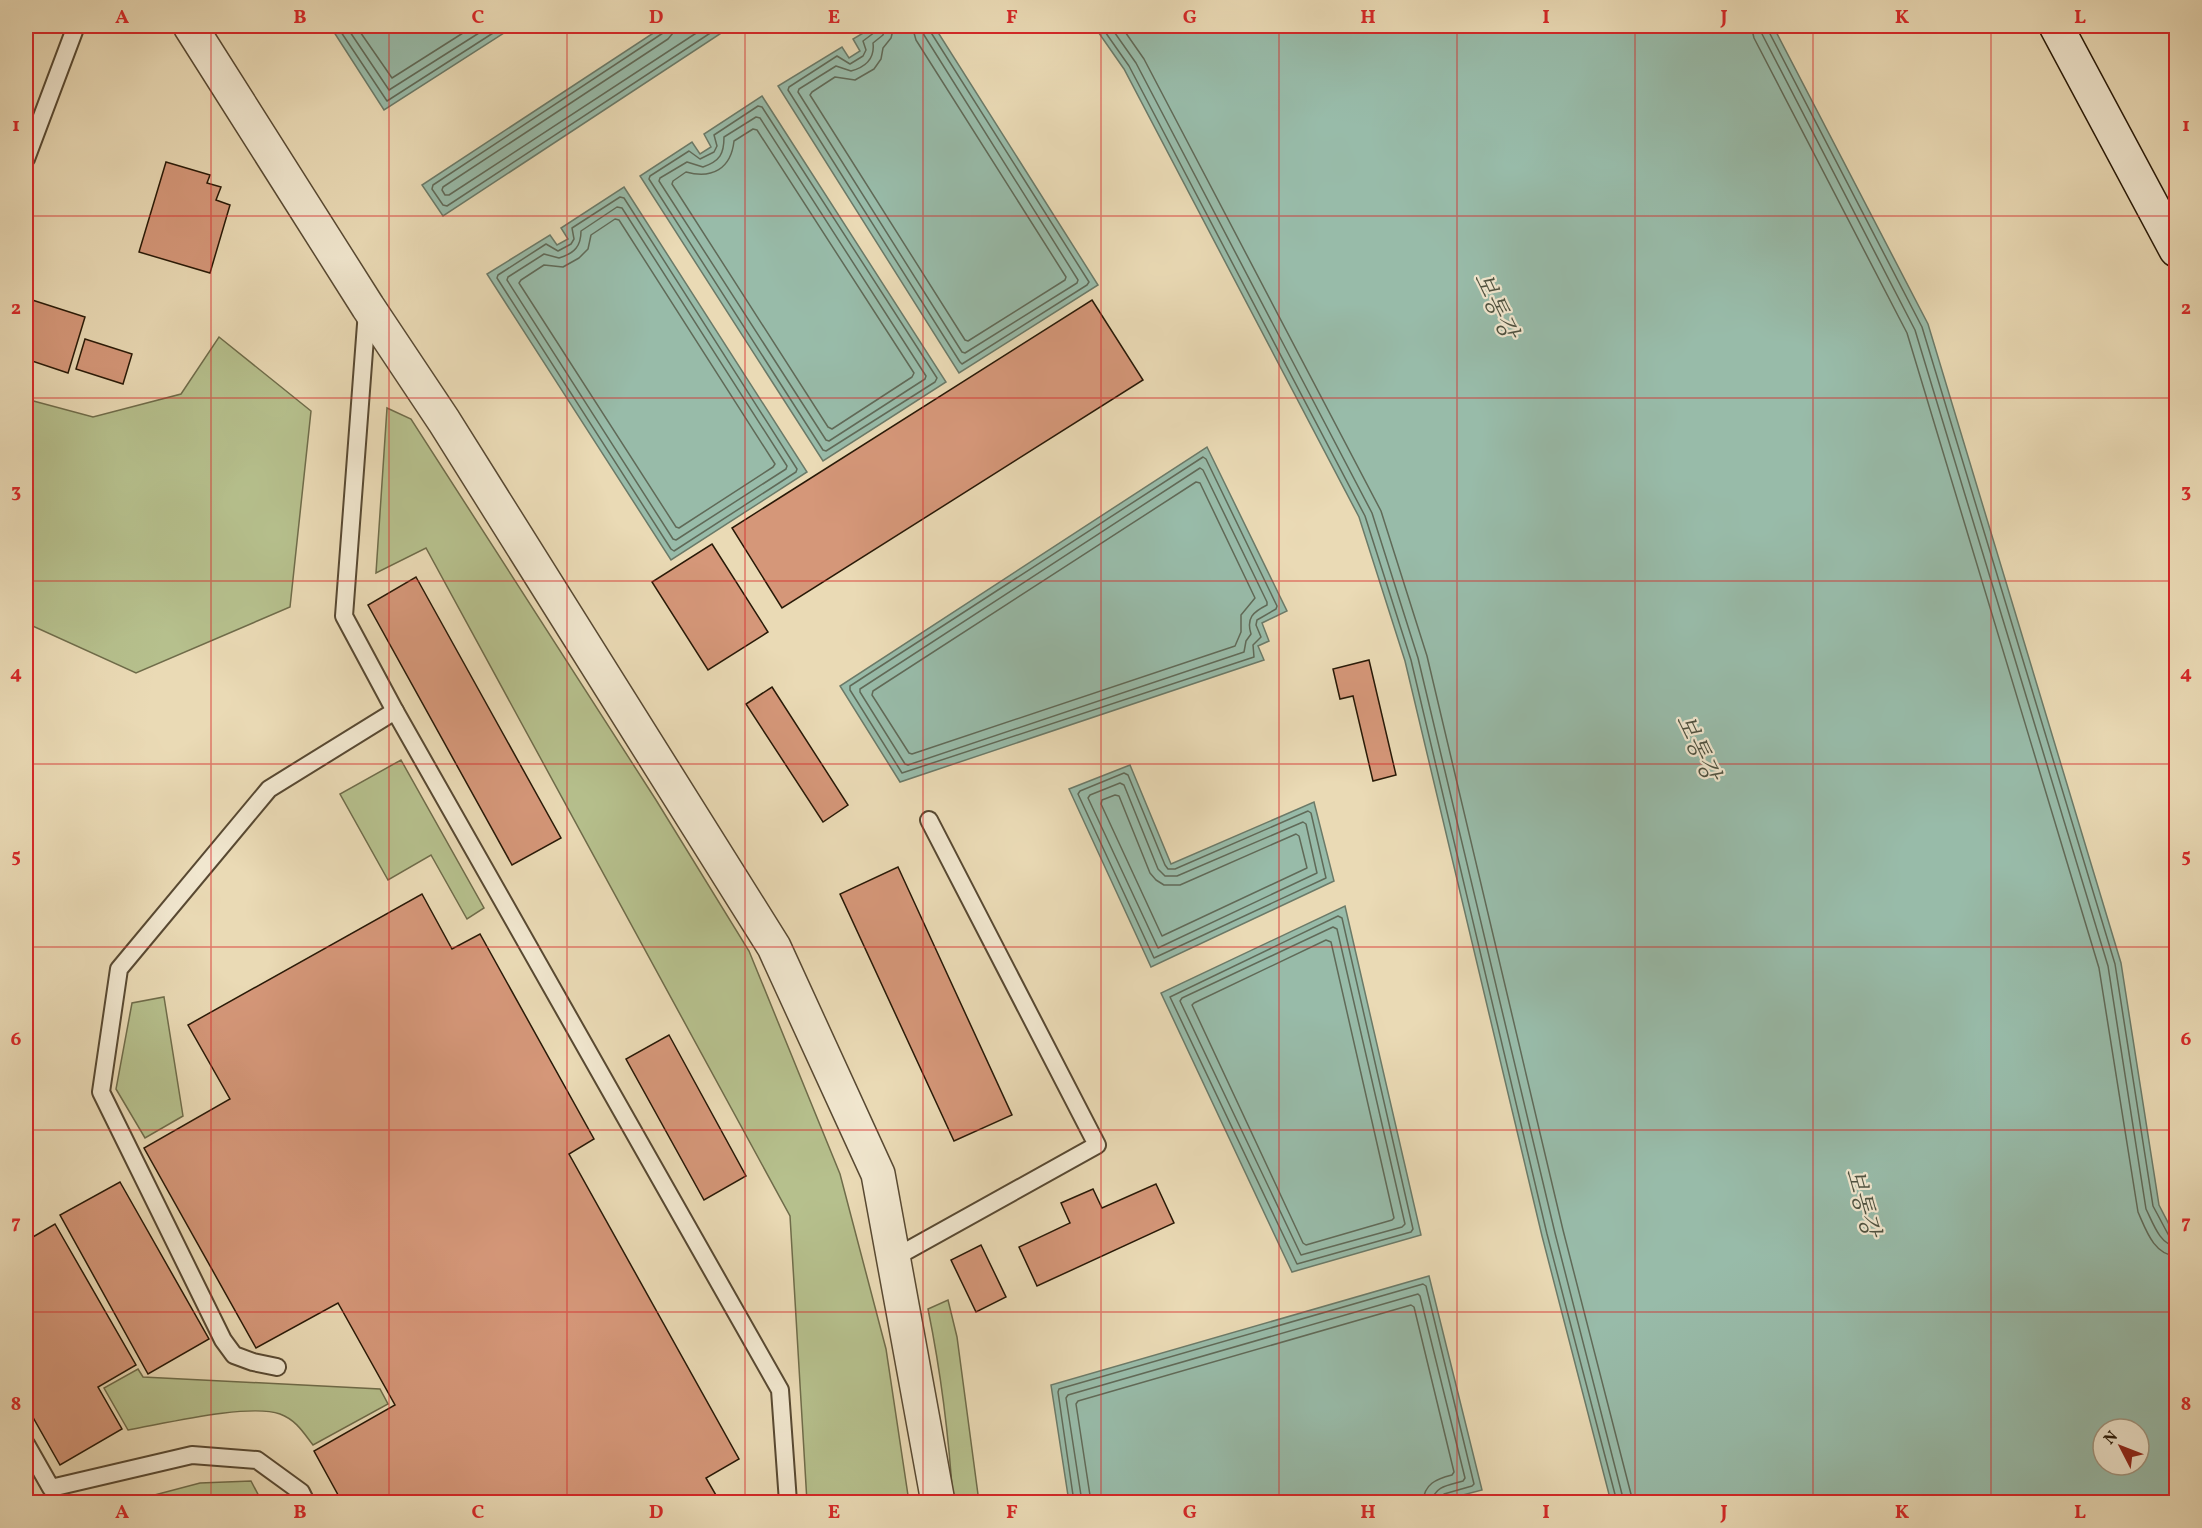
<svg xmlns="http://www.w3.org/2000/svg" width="2202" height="1528" font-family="Vollkorn,'Noto Serif KR',serif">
  <rect width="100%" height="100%" fill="#eadab5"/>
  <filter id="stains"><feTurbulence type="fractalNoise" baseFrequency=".00333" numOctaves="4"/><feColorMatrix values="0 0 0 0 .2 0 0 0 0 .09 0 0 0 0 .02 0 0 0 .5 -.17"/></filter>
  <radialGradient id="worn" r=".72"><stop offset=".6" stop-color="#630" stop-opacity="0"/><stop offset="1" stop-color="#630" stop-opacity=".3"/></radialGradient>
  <g fill="#b6c08d" stroke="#6f6c4a" stroke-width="1.5">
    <path d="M219,337L311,411L290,607L136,673L26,623V399L93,417L181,394Z"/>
    <path d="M387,408L411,419L656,800L749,951L840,1174L886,1349L909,1502H807L790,1216L426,548L376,573Z"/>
    <path d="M401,760L484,908L467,919L431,855L388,880L340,794Z"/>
    <path d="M164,997L183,1116L145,1138L116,1089L132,1003Z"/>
    <path d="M948,1300L957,1337L979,1502H953C949,1437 941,1373 928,1309Z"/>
    <path d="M138,1369L143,1377L380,1389L388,1404L313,1445C303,1432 296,1420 280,1414C249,1403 163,1424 128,1430L104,1388Z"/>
    <path d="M251,1481L262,1502H128L200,1483Z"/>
  </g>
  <g fill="#98bba9" stroke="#6b7a68" stroke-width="1.5" fill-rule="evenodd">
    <path d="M330,26H515L384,110Z"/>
    <path d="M664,26H732L443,216L422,185Z"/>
    <path d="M875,26H934L1098,285L959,373L778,86L842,47L849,58L860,51L853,39Z"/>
    <path d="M1094,26H1773L1928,324L2121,963L2159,1205L2176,1238V1502H1611L1542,1236L1405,661L1359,517L1124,69ZM2103,1429H2139V1465H2103Z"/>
    <path d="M762,96L946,382L823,461L640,176L692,142L700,154L711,147L704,134Z"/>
    <path d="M624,187L807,472L671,560L487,274L550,235L557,245L568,239L561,228Z"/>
    <path d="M1207,447L1287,611L1262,623L1269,641L1258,646L1264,660L900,782L840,686Z"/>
    <path d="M1130,765L1171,864L1314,802L1334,881L1151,967L1069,789Z"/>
    <path d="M1345,906L1421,1235L1292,1272L1161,993Z"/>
    <path d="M1429,1276L1482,1490L1436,1502H1069L1051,1385Z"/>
  </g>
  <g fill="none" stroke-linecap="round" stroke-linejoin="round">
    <g stroke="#606a58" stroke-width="1.5">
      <path d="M337,26L387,101L504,26"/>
      <path d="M346,26L389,90L490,26"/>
      <path d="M356,26L392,78L474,26"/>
      <path d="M667,26L663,33L433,185L432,189L443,205L447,206L721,26"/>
      <path d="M674,26L673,33L668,39L443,187L442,190L445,195H449L707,26"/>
      <path d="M877,26L875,32L863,41L866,50L863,56L850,64L837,56L789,87L788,90L960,362L962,364L1087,285L1089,282L930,31L929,26"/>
      <path d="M885,26L883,35L873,43C875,59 866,67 851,71L836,66L799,89L798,92L962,352L965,353L1077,283L1078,280L924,35L922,26"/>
      <path d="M894,26L891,38L883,48L881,59L874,69L855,80L835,77L812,92L810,95L965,340L968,341L1065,280L1066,277L916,40L912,26"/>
      <path d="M1101,26L1129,66L1365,516L1411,660L1547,1234L1617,1502"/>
      <path d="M1110,26L1136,63L1372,513L1418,658L1555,1233L1624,1502"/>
      <path d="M1121,26L1144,59L1381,511L1427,656L1563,1230L1633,1502"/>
      <path d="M1751,26L1754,38L1907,333L2099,968L2138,1212C2146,1230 2154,1255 2176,1256"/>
      <path d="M1760,26L1762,34L1915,330L2108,966L2146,1209C2153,1223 2160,1245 2176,1246"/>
      <path d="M1768,26V30L1922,327L2115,964L2153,1206L2169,1236L2176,1239"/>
      <path d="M758,106L762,107L937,378L935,382L826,451L823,450L649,179L650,176L689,151L700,159L714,152L717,146L714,135Z"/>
      <path d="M756,117L760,118L926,376L925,379L829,441L826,440L659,181L660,178L687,162L703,167C720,161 724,154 724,137Z"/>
      <path d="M753,129L757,130L914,373L912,377L832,429L828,427L672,184L673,181L686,172C712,179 731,169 734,141Z"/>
      <path d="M620,197L624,198L797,469L796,472L674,551L671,549L497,278L498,275L546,244L558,251L571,244L574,239L572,228Z"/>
      <path d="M617,207L622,208L787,466L786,469L676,540L673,539L507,280L508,277L544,254L559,258C575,253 581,246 581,231Z"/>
      <path d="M615,219L619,220L775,464L773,467L679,528L676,527L519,283L521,280L544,265L563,267L579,258L588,249L591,235Z"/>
      <path d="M1203,457L1206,459L1277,606L1276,609L1257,620L1256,625L1261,637L1253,645L1254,657L902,773L850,690V686Z"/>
      <path d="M1200,468L1203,470L1267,602V605C1253,612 1246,618 1251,634L1246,641L1244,652L908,765L905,764L860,692V689Z"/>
      <path d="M1196,482L1200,483L1255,598L1241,615V632L1235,646L912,754L909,753L872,695L873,691Z"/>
      <path d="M1124,773L1128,775L1165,865L1168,869H1175L1308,811L1311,813L1326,878L1154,958L1078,794L1080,791Z"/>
      <path d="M1120,783L1124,785L1158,869L1165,876H1177L1303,822L1306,824L1317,873L1158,948L1088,798L1090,795Z"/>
      <path d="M1115,795L1119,796L1150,873L1156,880L1164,885H1180L1296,834L1299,836L1307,868L1162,936L1101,804L1102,800Z"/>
      <path d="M1338,916L1342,918L1413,1229L1411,1232L1297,1264L1170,997Z"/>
      <path d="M1333,927L1337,929L1405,1224L1402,1227L1301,1255L1180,1001L1182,998Z"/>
      <path d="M1326,940L1331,942L1394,1218L1392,1220L1306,1245L1303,1243L1192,1005L1194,1003Z"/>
      <path d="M1074,1502L1058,1392L1059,1389L1423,1284L1426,1286L1474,1484L1472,1486L1444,1494L1440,1502"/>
      <path d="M1082,1502L1066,1398L1068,1395L1418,1294L1420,1296L1465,1478L1463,1481C1449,1485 1434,1486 1432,1502"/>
      <path d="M1091,1502L1076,1404L1078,1401L1411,1305L1414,1307L1454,1472L1452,1475C1436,1479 1424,1484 1423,1502"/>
    </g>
  </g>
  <g fill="#d59779" stroke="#281907" stroke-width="1.5">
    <path d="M166,162L210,175L207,183L221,187L216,200L230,205L210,273L139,252Z"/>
    <path d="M26,298L85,317L68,373L26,359Z"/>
    <path d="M1092,300L1143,380L782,608L732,528Z"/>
    <path d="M85,339L132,354L123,384L76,369Z"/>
    <path d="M712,544L768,632L708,670L652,582Z"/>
    <path d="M416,577L561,838L512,865L368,605Z"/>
    <path d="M1369,660L1396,775L1373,781L1353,696L1340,699L1333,669Z"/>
    <path d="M772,687L848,805L823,822L746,704Z"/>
    <path d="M898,867L1012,1115L954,1141L840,894Z"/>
    <path d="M422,894L452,949L480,934L594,1139L569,1154L739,1459L706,1478L720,1502H342L314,1451L395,1405L338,1303L256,1348L144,1148L230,1099L188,1025Z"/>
    <path d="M669,1035L746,1176L704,1200L626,1059Z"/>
    <path d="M120,1182L209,1339L148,1374L60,1215Z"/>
    <path d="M1156,1184L1174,1223L1037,1286L1019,1247L1070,1223L1061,1203L1093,1189L1102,1208Z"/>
    <path d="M55,1224L136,1365L98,1387L122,1429L60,1465L26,1405V1241Z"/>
    <path d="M981,1245L1006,1297L976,1312L951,1260Z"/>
  </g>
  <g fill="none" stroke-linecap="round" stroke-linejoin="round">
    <g stroke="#584932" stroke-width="20">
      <g id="lane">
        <path d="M26,159L76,26"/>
        <path d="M367,311L344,616L395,711L780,1390L788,1502"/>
        <path d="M894,1258L1097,1145L929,820"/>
        <path d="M277,1367L253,1362L234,1355L223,1340L101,1092L119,969L269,789L395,711"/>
        <path d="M26,1444L51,1488L192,1455L257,1460L301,1492L306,1502"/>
      </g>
    </g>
    <g stroke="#584932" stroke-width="36">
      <path id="street" d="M190,26L368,307L444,421L774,947L878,1174L938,1502"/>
    </g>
    <g stroke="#281907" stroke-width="36">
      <path id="secondary" d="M2056,26L2176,250"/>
    </g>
    <use href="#lane" stroke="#f1e7cf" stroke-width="16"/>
    <use href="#street" stroke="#f1e7cf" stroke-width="33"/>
    <use href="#secondary" stroke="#f1e7cf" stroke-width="33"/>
  </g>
  <path fill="none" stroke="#d62828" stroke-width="1.5" stroke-opacity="0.55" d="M211,26V1502M389,26V1502M567,26V1502M745,26V1502M923,26V1502M1101,26V1502M1279,26V1502M1457,26V1502M1635,26V1502M1813,26V1502M1991,26V1502M26,216H2176M26,398H2176M26,581H2176M26,764H2176M26,947H2176M26,1130H2176M26,1312H2176"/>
  <g text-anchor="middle" stroke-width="4.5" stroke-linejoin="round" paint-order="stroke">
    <g font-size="24" font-style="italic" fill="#4f5240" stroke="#f1e7cf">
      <text transform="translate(1496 305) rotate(65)" y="8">보통강</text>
      <text transform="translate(1698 747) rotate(65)" y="8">보통강</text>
      <text transform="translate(1863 1202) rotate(75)" y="8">보통강</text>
    </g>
  </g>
  <rect width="2202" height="1528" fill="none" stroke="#eadab5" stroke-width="66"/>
  <g transform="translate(2121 1447) rotate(312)"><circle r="28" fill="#f1e7cf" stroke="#a1957f" stroke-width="1.5"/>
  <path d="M0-4.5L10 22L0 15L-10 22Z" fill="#8f2418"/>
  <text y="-9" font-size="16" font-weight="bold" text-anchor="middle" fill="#281907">N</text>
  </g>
  <rect x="33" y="33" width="2136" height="1462" fill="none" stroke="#d62828" stroke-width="2"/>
  <g font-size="20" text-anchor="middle" font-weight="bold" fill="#d62828">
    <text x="122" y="23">A</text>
    <text x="300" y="23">B</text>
    <text x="478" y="23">C</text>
    <text x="656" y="23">D</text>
    <text x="834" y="23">E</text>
    <text x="1012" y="23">F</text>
    <text x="1190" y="23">G</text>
    <text x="1368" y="23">H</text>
    <text x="1546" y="23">I</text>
    <text x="1724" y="23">J</text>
    <text x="1902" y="23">K</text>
    <text x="2080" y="23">L</text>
    <text x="16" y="131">1</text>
    <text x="2186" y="131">1</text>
    <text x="16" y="314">2</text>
    <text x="2186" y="314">2</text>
    <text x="16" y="497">3</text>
    <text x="2186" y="497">3</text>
    <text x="16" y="679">4</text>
    <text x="2186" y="679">4</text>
    <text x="16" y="862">5</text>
    <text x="2186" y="862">5</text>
    <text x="16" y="1045">6</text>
    <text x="2186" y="1045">6</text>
    <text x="16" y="1228">7</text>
    <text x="2186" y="1228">7</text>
    <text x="16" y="1410">8</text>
    <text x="2186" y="1410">8</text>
    <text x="122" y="1518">A</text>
    <text x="300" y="1518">B</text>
    <text x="478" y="1518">C</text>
    <text x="656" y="1518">D</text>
    <text x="834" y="1518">E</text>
    <text x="1012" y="1518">F</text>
    <text x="1190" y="1518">G</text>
    <text x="1368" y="1518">H</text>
    <text x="1546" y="1518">I</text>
    <text x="1724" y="1518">J</text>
    <text x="1902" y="1518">K</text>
    <text x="2080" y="1518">L</text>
  </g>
  <rect width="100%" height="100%" filter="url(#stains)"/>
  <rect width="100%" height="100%" fill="url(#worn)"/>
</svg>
